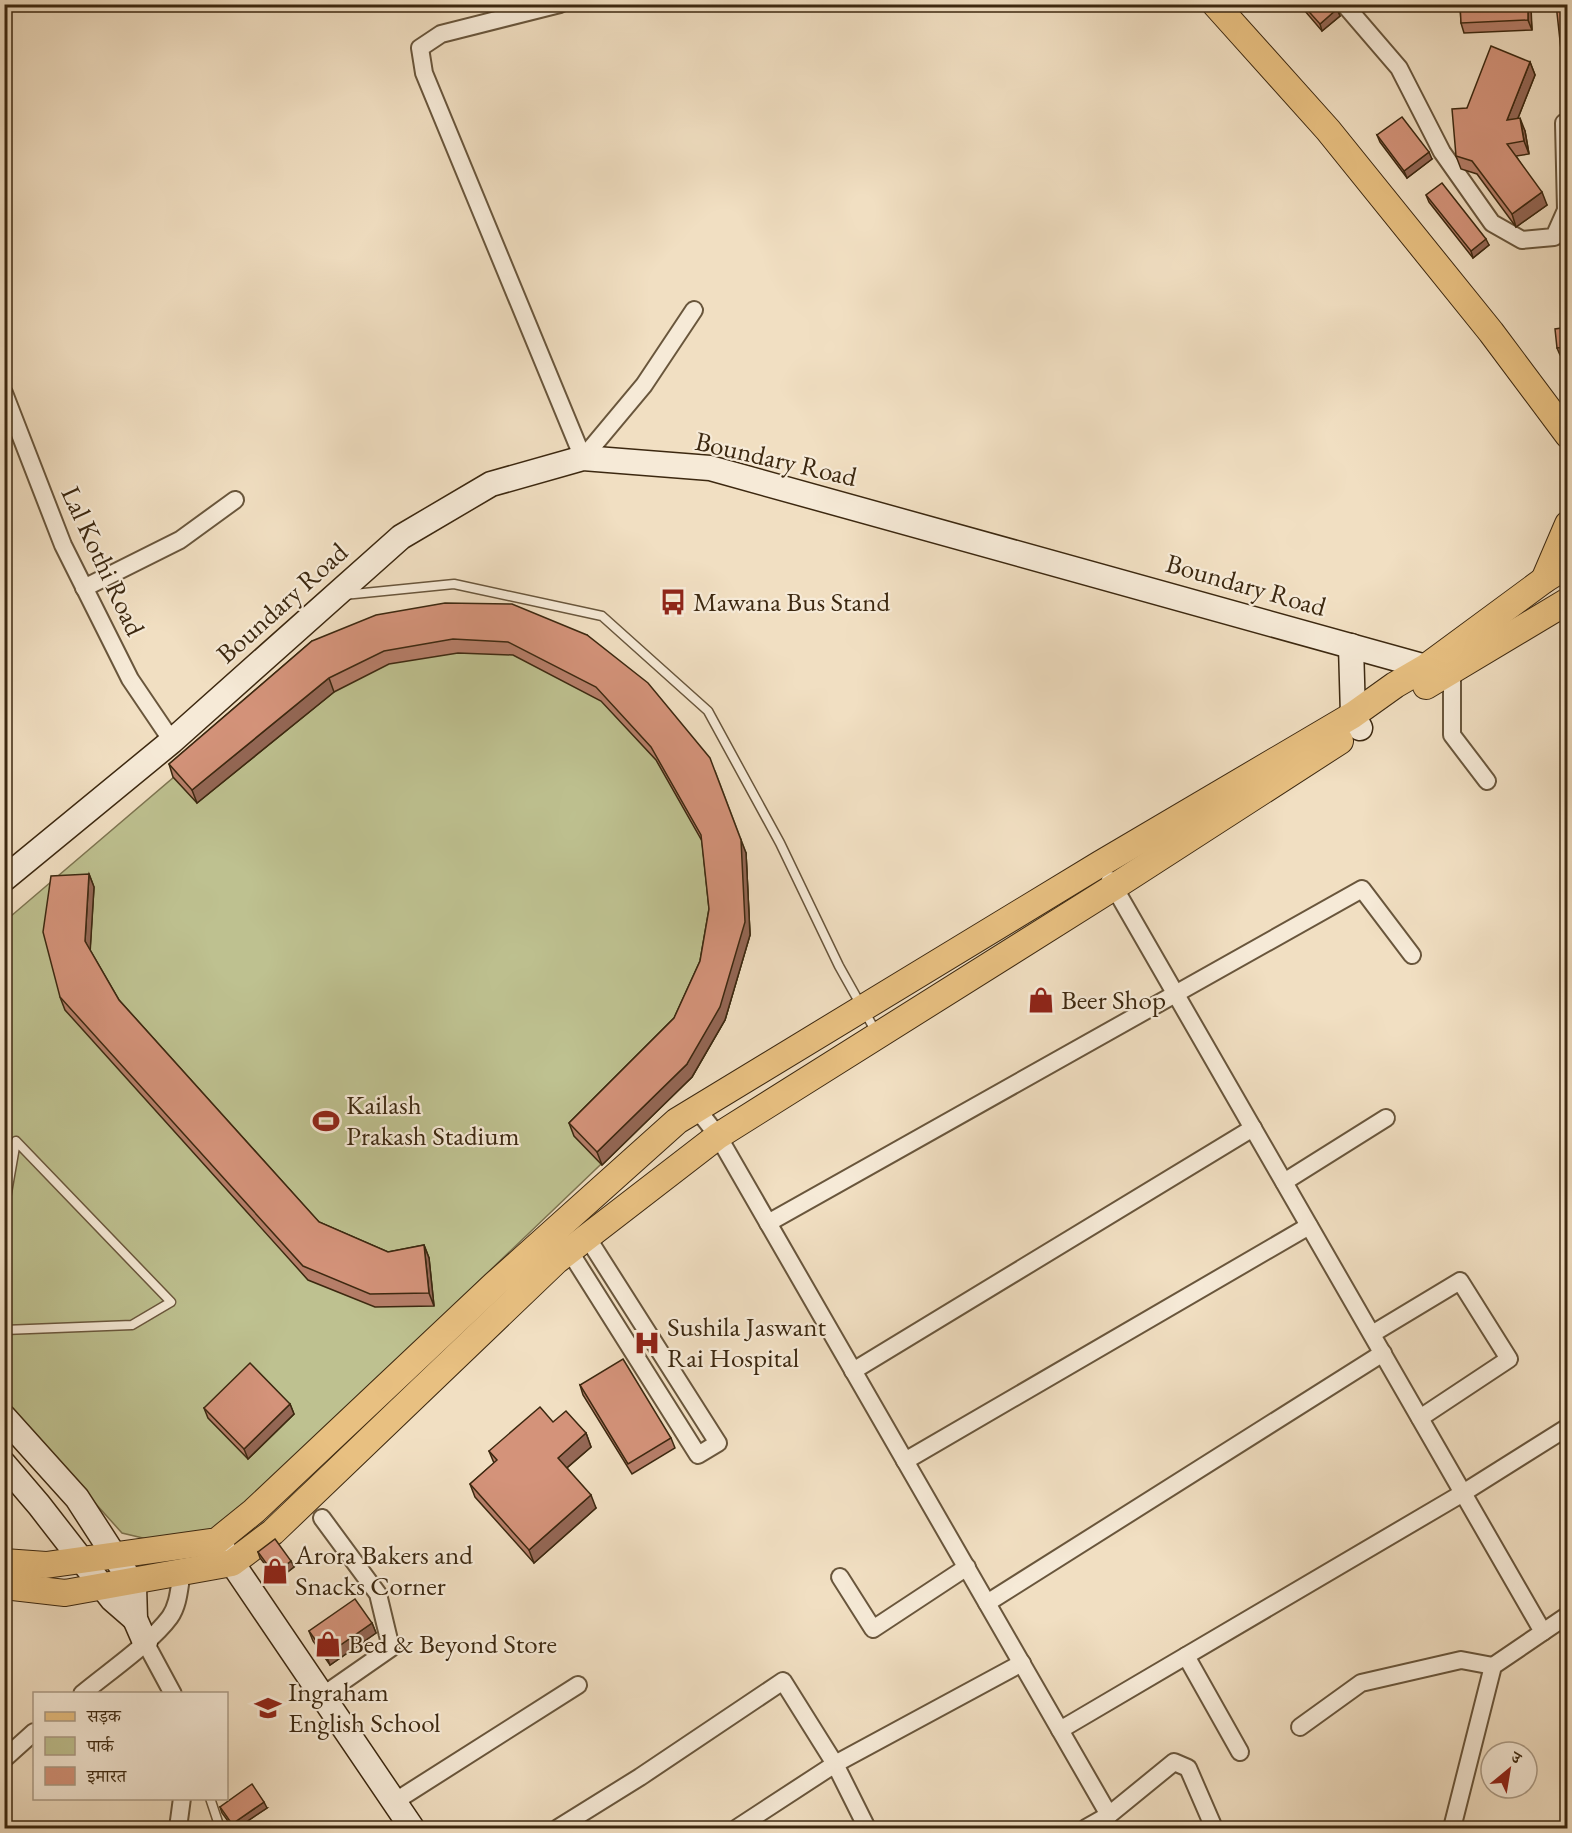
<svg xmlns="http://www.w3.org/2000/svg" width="1572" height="1833" font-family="'EB Garamond','Noto Serif Devanagari',serif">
  <rect width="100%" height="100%" fill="#f1dfc2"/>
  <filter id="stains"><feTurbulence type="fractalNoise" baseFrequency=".00333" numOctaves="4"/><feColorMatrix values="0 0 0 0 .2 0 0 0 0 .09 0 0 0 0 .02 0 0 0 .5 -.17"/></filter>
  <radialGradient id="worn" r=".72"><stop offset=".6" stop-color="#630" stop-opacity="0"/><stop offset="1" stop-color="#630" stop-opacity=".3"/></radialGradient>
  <path fill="#bec190" stroke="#7d7450" stroke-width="1.5" d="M517,617L715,771L746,853L750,935L725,1020L692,1077L222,1527L176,1546L122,1533L5,1403L4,922L317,655Z"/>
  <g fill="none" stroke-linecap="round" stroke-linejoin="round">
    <g stroke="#69563c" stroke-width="11">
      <g id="lane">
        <path d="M344,595L454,584L602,616L708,711L780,843L839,966L876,1032"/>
        <path d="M4,1210L16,1141L171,1302L132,1325L4,1330"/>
        <path d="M210,1798L220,1828"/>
      </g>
    </g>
    <g stroke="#69563c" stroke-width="20">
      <g id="street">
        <path d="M560,4L441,34L420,48L424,73L583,458L644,385L694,310"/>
        <path d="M1344,4L1399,68L1442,152L1492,223L1522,240L1554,237L1566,210L1564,123L1568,122"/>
        <path d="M4,393L63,545L130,679L172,741"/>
        <path d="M84,588L180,540L235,500"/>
        <path d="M1452,669V735L1487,781"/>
        <path d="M1110,880L1543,1632L1493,1666L1452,1828"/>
        <path d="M697,1109L718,1136L1109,1815"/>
        <path d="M1284,1182L1386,1118"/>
        <path d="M768,1223L1362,889L1412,955"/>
        <path d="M565,1244L698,1455L718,1443L587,1237"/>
        <path d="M1372,1334L1460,1281L1509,1359L1420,1418"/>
        <path d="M853,1371L1253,1128"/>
        <path d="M905,1461L1309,1226"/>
        <path d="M322,1518L378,1594L391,1648L322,1696"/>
        <path d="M840,1577L873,1629L967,1567"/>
        <path d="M987,1603L1383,1353"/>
        <path d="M1543,1632L1568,1615"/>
        <path d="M145,1642L173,1694"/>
        <path d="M1186,1656L1240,1752"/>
        <path d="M82,1694C107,1673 151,1643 170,1617C179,1604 179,1587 182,1572"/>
        <path d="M1300,1727L1361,1683L1461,1660L1493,1666"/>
        <path d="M1060,1730L1463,1493L1568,1427"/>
        <path d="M4,1759L34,1732"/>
        <path d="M394,1802L578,1685"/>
        <path d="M178,1828L182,1798"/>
        <path d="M558,1828L640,1777L783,1681L835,1764L867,1828"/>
        <path d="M737,1828L835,1764L1022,1663"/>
        <path d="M1086,1828L1109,1815L1174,1762L1188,1768L1214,1828"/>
      </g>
    </g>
    <g stroke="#3c2810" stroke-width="27">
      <g id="secondary">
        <path d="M1351,646L1353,715L1360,728"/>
        <path d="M4,879L172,741L401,537L491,484L583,458L710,468L1426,667L1434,678"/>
        <path d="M4,1417L77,1498L134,1586L135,1619L145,1642"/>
        <path d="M4,1464L39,1505L112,1599L135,1619"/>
        <path d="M222,1548L412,1828"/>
      </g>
    </g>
    <g stroke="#3c2810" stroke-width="28">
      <g id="primary">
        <path d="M1215,4L1328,130L1491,332L1568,435"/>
        <path d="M1544,580L1568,524"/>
        <path d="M1426,686L1568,601"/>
        <path d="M4,1562L46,1565L217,1541L254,1511L494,1285L677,1121L1100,864L1353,715L1395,685L1426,667L1544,580L1568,565"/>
        <path d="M4,1586L65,1593L232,1563L273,1532L556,1261L718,1136L1114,887L1340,741"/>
      </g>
    </g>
    <use href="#lane" stroke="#f6ead7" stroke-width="8"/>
    <use href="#street" stroke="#f6ead7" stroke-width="16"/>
    <use href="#secondary" stroke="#f6ead7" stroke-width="24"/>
    <use href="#primary" stroke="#e8c081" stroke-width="26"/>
  </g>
  <g fill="#b67e69" stroke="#3c2810" stroke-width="1.5">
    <path d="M1299,4H1333L1340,16L1322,31Z"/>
    <path d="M1359,4H1372L1366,11Z"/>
    <path d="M1460,4H1530L1532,30L1464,33L1461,23Z"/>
    <path d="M1568,4V75H1565L1563,68Z"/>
    <path d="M1530,62L1535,75L1518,118L1525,131L1529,154L1516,156L1547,205L1516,227L1477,174L1461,169L1456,156L1467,108Z"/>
    <path d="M1377,135L1432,159L1407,178L1380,142Z"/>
    <path d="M1426,195L1489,245L1473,258L1429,202Z"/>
    <path d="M1568,327V354L1560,355L1557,348Z"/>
    <path d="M587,635L746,853L750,935L725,1020L692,1077L602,1165L574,1136L569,1123L674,1018L700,961L709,909L702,841L656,760L601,701L513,655L458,653L389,664L334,692L197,803L173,777L169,764L312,641Z"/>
    <path d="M89,874L94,887L90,950L119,1000L319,1222L388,1252L424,1245L429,1258L434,1306L375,1307L308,1280L65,1010L60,997Z"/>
    <path d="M580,1385L671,1438L675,1448L632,1474L583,1395Z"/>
    <path d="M290,1404L294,1414L248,1459L208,1418L204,1408Z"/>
    <path d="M586,1433L591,1447L567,1468L596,1508L534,1563L475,1497L470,1484L494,1463L489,1451Z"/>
    <path d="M258,1552L294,1567L277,1580L260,1558Z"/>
    <path d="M372,1623L376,1633L330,1665L313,1641L309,1631Z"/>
    <path d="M220,1807L267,1808L237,1828H233L222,1813Z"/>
  </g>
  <g fill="#946755" stroke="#3c2810" stroke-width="1.5">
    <path d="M1363,4H1372L1366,11Z"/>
    <path d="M1528,4H1530L1531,7L1532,30L1528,20Z"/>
    <path d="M1337,9L1340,16L1322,31L1320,24Z"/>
    <path d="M1530,62L1535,75L1512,133L1507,120Z"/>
    <path d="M1520,118L1525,131L1529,154L1524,141Z"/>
    <path d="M1429,152L1432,159L1407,178L1404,171Z"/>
    <path d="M1542,192L1547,205L1516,227L1512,214Z"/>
    <path d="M1486,239L1489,245L1473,258L1471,251Z"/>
    <path d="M329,678L334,692L197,803L192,790Z"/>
    <path d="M741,840L746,853L750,935L725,1020L692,1077L602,1165L597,1152L687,1064Z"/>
    <path d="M89,874L94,887L90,954L85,941Z"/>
    <path d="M424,1245L429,1258L434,1306L429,1293Z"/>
    <path d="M290,1404L294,1414L248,1459L244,1449Z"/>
    <path d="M586,1433L591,1447L563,1471L558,1458Z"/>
    <path d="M591,1495L596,1508L534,1563L529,1550Z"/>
    <path d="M291,1561L294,1567L277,1580L274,1574Z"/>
    <path d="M372,1623L376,1633L330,1665L326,1655Z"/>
    <path d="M264,1802L267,1808L237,1828H234L232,1824Z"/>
  </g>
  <g fill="#d4937a" stroke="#3c2810" stroke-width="1.5">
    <path d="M1302,4H1333L1337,9L1320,24Z"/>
    <path d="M1460,4H1528V20L1461,23Z"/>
    <path d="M1556,4H1568V68H1563Z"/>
    <path d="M1491,46L1530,62L1507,120L1520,118L1524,141L1507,144L1542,192L1512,214L1472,161L1456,156L1452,109L1467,108Z"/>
    <path d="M1402,117L1429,152L1404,171L1377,135Z"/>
    <path d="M1442,183L1486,239L1471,251L1426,195Z"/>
    <path d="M1568,327V347L1557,348L1555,329Z"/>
    <path d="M445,603L512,604L587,635L648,683L710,758L741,840L745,922L720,1007L687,1064L597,1152L569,1123L674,1018L700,961L709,909L701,835L651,747L596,687L508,642L453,639L384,651L329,678L192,790L169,764L312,641L376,615Z"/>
    <path d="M89,874L85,941L119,1000L319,1222L388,1252L424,1245L429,1293L370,1294L303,1266L60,997L43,932L51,876Z"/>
    <path d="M623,1359L671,1438L628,1464L580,1385Z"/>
    <path d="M250,1363L290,1404L244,1449L204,1408Z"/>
    <path d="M540,1407L553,1422L566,1411L586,1433L558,1458L591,1495L529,1550L470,1484L497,1460L489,1451Z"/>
    <path d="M275,1539L291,1561L274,1574L258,1552Z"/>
    <path d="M355,1599L372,1623L326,1655L309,1631Z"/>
    <path d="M252,1784L264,1802L232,1824L220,1807Z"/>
  </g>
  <defs>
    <g id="bus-bare" transform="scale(2.07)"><path d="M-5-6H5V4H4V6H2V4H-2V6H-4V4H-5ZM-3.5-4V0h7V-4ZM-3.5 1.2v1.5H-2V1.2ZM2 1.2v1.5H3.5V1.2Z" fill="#8f2418" stroke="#f6ead7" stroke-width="2.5" paint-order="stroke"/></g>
    <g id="shop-bare" transform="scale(2.07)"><path d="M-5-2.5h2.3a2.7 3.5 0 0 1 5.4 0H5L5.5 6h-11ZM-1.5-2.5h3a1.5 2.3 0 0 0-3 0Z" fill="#8f2418" stroke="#f6ead7" stroke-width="2.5" paint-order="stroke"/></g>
    <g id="stadium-bare" transform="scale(2.07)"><path d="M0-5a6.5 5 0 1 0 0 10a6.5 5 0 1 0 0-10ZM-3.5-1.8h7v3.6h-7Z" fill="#8f2418" stroke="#f6ead7" stroke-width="2.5" paint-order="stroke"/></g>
    <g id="hospital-bare" transform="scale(2.07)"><path d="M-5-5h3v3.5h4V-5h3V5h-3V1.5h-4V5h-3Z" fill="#8f2418" stroke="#f6ead7" stroke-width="2.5" paint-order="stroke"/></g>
    <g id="school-bare" transform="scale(2.07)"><path d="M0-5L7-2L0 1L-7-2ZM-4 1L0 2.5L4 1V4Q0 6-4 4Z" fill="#8f2418" stroke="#f6ead7" stroke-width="2.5" paint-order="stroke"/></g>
  </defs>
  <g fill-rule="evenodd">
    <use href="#bus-bare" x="673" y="602"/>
    <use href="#shop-bare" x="1041" y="1000"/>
    <use href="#stadium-bare" x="326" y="1121"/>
    <use href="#hospital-bare" x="647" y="1343"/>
    <use href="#shop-bare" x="275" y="1571"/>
    <use href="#shop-bare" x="328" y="1644"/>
    <use href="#school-bare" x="268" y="1708"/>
  </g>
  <g text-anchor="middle" stroke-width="4.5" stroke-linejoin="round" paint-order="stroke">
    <g font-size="27" fill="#3c2810" stroke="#f6ead7">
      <text transform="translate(776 459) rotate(13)" y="9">Boundary Road</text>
      <text transform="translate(103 561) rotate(65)" y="9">Lal Kothi Road</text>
      <text transform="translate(1246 585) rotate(16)" y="9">Boundary Road</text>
      <text transform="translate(282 603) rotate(-42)" y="9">Boundary Road</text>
    </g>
    <g font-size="27" fill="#3c2810" stroke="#f6ead7" text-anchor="start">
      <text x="693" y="611">Mawana Bus Stand</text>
      <text x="1061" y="1009">Beer Shop</text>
      <text x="346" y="1114">Kailash<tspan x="346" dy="31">Prakash Stadium</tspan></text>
      <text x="667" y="1336">Sushila Jaswant<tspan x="667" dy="31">Rai Hospital</tspan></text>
      <text x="295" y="1564">Arora Bakers and<tspan x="295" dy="31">Snacks Corner</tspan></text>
      <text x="348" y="1653">Bed &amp; Beyond Store</text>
      <text x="288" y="1701">Ingraham<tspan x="288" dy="31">English School</tspan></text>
    </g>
  </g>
  <rect width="1572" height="1833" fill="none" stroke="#f1dfc2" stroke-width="24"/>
  <rect x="6" y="6" width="1560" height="1821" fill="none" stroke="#3c2810" stroke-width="3"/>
  <rect x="12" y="12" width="1548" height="1809" fill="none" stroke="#3c2810" stroke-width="1.5"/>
  <rect x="33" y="1692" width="195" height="108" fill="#f6ead7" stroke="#ac9c87" stroke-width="1.5"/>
  <rect x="45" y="1712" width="30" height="9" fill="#e8c081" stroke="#ac9c87" stroke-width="1.5"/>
  <text x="87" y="1722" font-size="18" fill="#3c2810">सड़क</text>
  <rect x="45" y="1737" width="30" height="18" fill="#bec190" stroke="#ac9c87" stroke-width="1.5"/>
  <text x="87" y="1752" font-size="18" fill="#3c2810">पार्क</text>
  <rect x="45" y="1767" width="30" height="18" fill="#d4937a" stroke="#ac9c87" stroke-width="1.5"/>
  <text x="87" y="1782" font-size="18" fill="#3c2810">इमारत</text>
  <g transform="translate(1509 1770) rotate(30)"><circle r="28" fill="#f6ead7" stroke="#ac9c87" stroke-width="1.5"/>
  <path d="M0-4.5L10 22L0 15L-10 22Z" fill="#8f2418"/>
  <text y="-9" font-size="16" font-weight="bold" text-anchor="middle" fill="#3c2810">उ</text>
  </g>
  <rect width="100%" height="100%" filter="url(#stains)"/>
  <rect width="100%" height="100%" fill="url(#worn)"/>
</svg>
